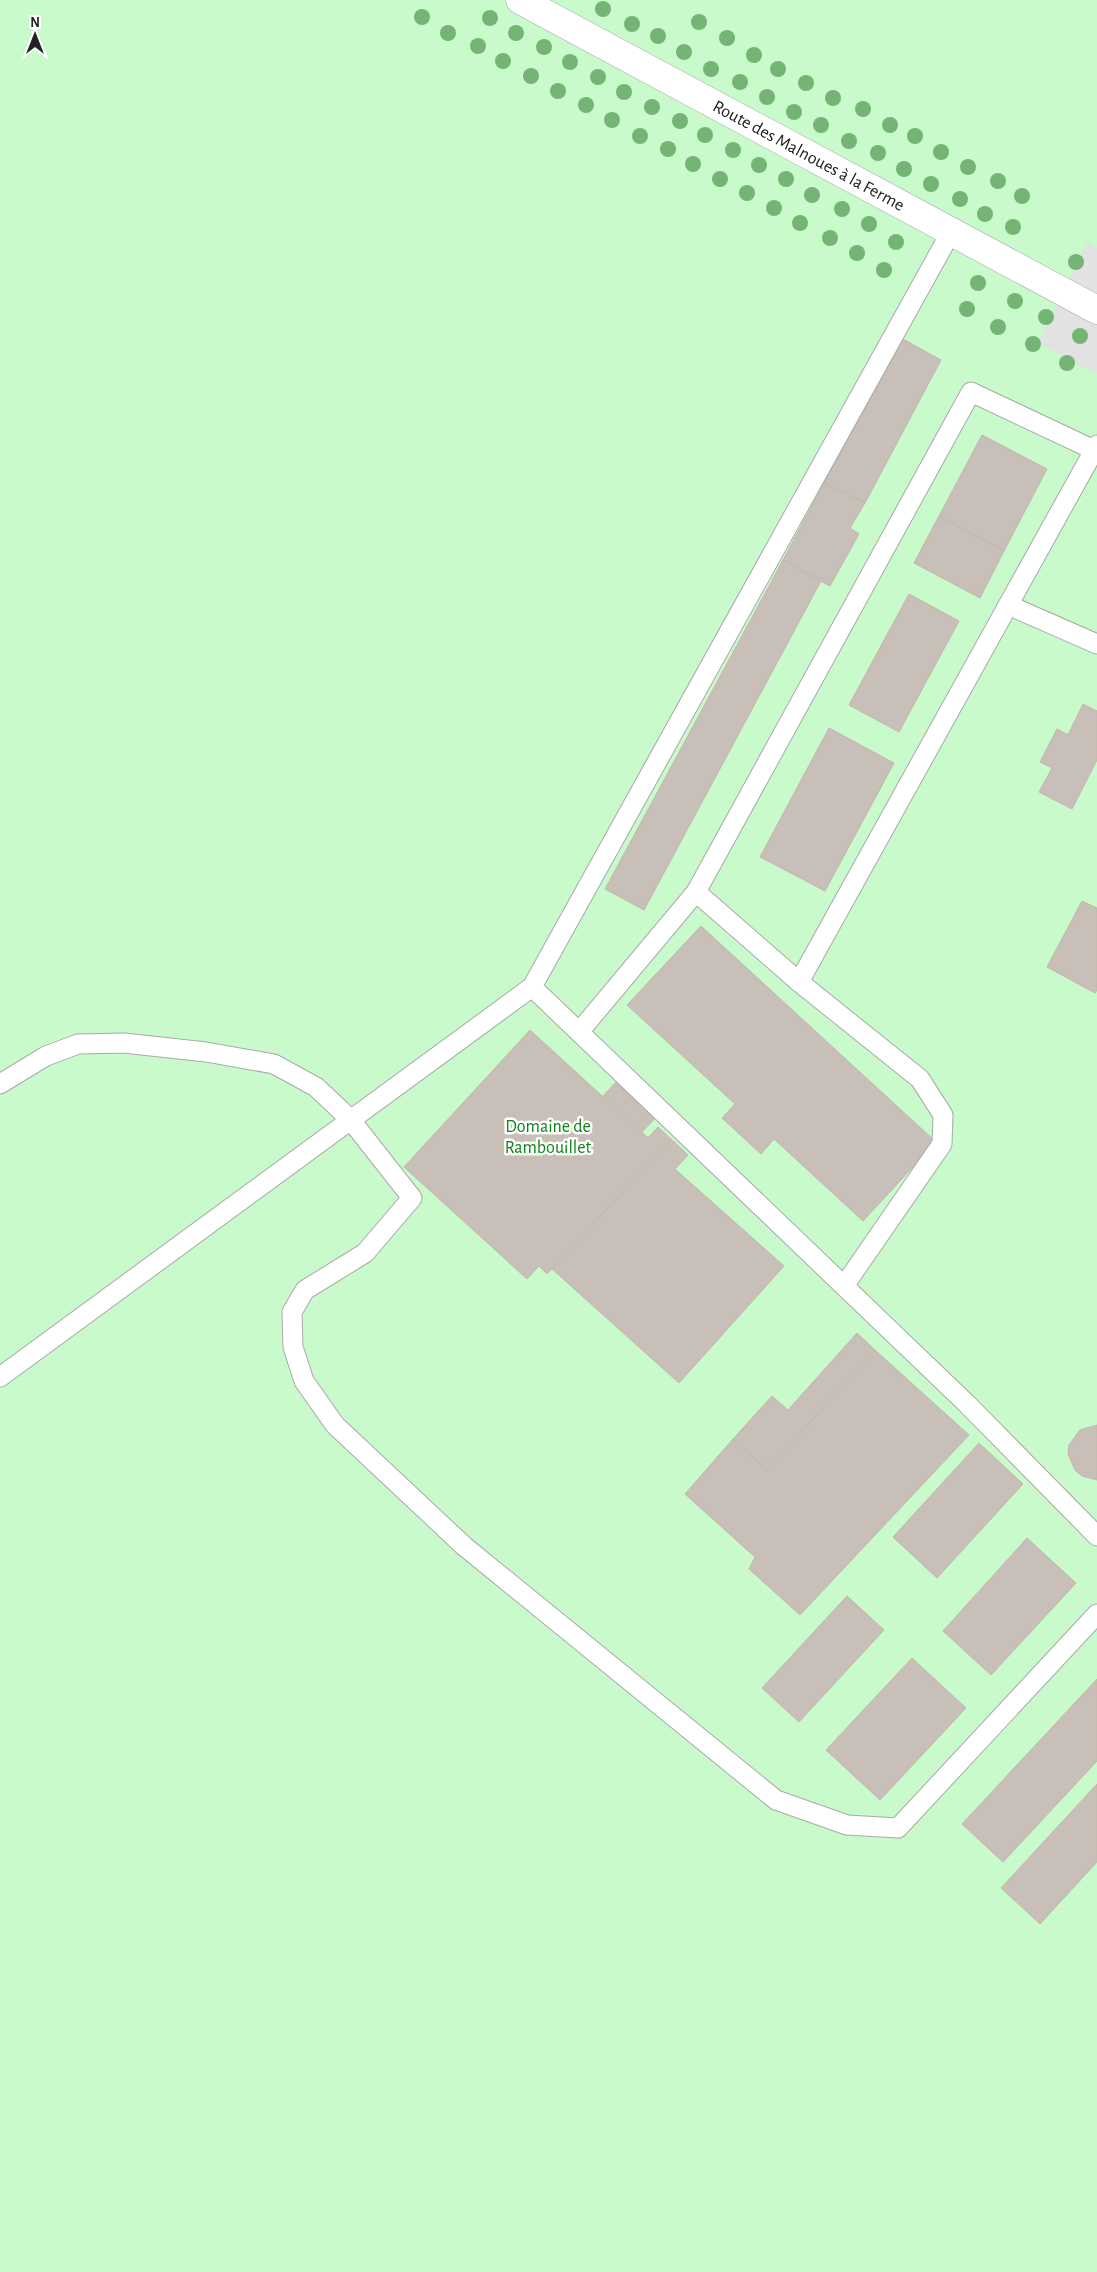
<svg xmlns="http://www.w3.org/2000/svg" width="1097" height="2272" font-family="'Alegreya Sans',sans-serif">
  <rect width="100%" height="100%" fill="#f2efe9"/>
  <rect fill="#c8facc" x="0" y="0" width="1097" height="2272"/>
  <path fill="#e2e2e2" d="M1087,243L1097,249V374L1038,343Z"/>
  <g fill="#c7bfb8" stroke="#c4b6ab">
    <path d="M903,339L941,360L865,503L824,483Z"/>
    <path d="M982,435L1047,469L1004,551L939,516Z"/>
    <path d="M824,483L865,503L850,528L859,534L830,586L783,560Z"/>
    <path d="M939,516L1004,551L980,598L914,563Z"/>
    <path d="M783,560L821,581L644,910L605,889Z"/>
    <path d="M909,594L959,621L899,732L849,705Z"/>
    <path d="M1083,704L1097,711V760L1072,809L1039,792L1052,768L1040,762L1057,729L1068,735Z"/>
    <path d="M829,728L894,763L825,891L760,857Z"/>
    <path d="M1082,901L1097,908V990L1095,993L1047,967Z"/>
    <path d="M701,926L936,1142L863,1221L774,1139L761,1154L722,1118L735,1104L627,1005Z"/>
    <path d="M530,1030L648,1138L658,1127L671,1139L547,1274L539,1266L527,1279L404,1167Z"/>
    <path d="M619,1079L658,1115L641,1133L602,1097Z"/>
    <path d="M671,1139L688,1155L675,1169L784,1266L679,1383L552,1269Z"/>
    <path d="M857,1333L875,1350L767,1470L733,1439L772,1396L788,1410Z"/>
    <path d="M875,1350L969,1435L800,1615L749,1569L755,1557L685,1494L733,1439L767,1470Z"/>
    <path d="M1097,1425V1480L1082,1476L1075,1470L1068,1454L1069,1445L1080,1430Z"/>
    <path d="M979,1443L1023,1484L937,1578L893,1537Z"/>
    <path d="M1027,1538L1076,1583L991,1675L943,1631Z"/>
    <path d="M847,1596L884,1630L799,1722L762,1688Z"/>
    <path d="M912,1658L966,1708L880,1800L826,1750Z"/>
    <path d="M1097,1679V1761L1003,1862L962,1824Z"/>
    <path d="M1097,1784V1862L1040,1924L1001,1888Z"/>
  </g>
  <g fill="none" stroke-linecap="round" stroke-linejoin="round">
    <g stroke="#a9a9a9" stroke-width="21">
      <g id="service">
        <path d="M1008,605L1097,644"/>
        <path d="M696,892L799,982"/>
        <path d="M532,987L966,1403L1097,1536"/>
        <path d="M579,1032L696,892L971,392L1094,450"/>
        <path d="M0,1084L46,1056L78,1044L124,1043L206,1052L274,1064L316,1087L350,1119L412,1198L365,1253L305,1290L292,1312L293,1347L304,1381L335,1425L464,1546L776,1800L847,1825L898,1828L1097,1614"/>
        <path d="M844,1286L942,1144L943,1115L920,1079L799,982L1097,445"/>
        <path d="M0,1377L532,987L951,232"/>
      </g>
    </g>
    <g stroke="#a9a9a9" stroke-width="29">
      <g id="minor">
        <path id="s1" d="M520,0L1097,310"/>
      </g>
    </g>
    <use href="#service" stroke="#fff" stroke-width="19"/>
    <use href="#minor" stroke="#fff" stroke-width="28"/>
  </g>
  <g fill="#74b475">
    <circle cx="603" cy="9" r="8"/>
    <circle cx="422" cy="17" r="8"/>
    <circle cx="490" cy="18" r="8"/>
    <circle cx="699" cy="22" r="8"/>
    <circle cx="632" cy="24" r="8"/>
    <circle cx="448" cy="33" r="8"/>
    <circle cx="516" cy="33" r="8"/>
    <circle cx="658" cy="36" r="8"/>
    <circle cx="727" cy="38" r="8"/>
    <circle cx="478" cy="46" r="8"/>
    <circle cx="544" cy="47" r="8"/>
    <circle cx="684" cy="52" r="8"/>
    <circle cx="754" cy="55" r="8"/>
    <circle cx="503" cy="61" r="8"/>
    <circle cx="570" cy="62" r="8"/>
    <circle cx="711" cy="69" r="8"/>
    <circle cx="778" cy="69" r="8"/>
    <circle cx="531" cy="76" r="8"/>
    <circle cx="598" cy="77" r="8"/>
    <circle cx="740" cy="82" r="8"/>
    <circle cx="806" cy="83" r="8"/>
    <circle cx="558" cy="91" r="8"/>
    <circle cx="624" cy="92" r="8"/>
    <circle cx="767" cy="97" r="8"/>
    <circle cx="833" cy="98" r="8"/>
    <circle cx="586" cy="105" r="8"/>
    <circle cx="652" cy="107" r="8"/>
    <circle cx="863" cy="109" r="8"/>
    <circle cx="794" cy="112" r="8"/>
    <circle cx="612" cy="120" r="8"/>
    <circle cx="680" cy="121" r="8"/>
    <circle cx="821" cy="125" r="8"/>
    <circle cx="890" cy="125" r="8"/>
    <circle cx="705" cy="135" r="8"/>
    <circle cx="640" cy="136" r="8"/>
    <circle cx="915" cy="136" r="8"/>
    <circle cx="849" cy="141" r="8"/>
    <circle cx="668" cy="149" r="8"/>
    <circle cx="733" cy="150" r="8"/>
    <circle cx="941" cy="152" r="8"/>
    <circle cx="878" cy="153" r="8"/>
    <circle cx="693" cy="164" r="8"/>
    <circle cx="759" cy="165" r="8"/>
    <circle cx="968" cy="167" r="8"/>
    <circle cx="904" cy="169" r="8"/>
    <circle cx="720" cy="179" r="8"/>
    <circle cx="786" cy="179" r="8"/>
    <circle cx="998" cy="181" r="8"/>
    <circle cx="931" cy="184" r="8"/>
    <circle cx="747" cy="193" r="8"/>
    <circle cx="812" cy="195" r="8"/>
    <circle cx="1022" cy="196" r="8"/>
    <circle cx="960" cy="199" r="8"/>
    <circle cx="774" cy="208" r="8"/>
    <circle cx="842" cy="209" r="8"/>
    <circle cx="985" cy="214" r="8"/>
    <circle cx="800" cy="223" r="8"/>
    <circle cx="869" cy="224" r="8"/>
    <circle cx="1013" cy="227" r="8"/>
    <circle cx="830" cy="238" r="8"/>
    <circle cx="896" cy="242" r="8"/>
    <circle cx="857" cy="253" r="8"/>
    <circle cx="1076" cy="262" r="8"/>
    <circle cx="884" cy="270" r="8"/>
    <circle cx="978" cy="283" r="8"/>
    <circle cx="1015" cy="301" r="8"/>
    <circle cx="967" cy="309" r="8"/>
    <circle cx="1046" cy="317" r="8"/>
    <circle cx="998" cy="327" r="8"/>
    <circle cx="1080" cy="336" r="8"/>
    <circle cx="1033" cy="344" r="8"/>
    <circle cx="1067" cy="363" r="8"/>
  </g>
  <g text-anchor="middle" stroke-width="5" stroke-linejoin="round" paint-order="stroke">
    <g font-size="18" fill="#222" stroke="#fff">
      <text dy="6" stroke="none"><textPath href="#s1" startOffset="328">Route des Malnoues à la Ferme</textPath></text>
    </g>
    <g font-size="18" fill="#0c8416" stroke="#fff">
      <text x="548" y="1132">Domaine de<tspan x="548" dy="21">Rambouillet</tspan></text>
    </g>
  </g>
  <g transform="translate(35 35)" stroke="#ffffff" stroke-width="4" paint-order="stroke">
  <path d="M0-4L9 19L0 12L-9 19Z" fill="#222222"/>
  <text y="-8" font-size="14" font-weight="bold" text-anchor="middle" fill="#222222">N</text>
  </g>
</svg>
